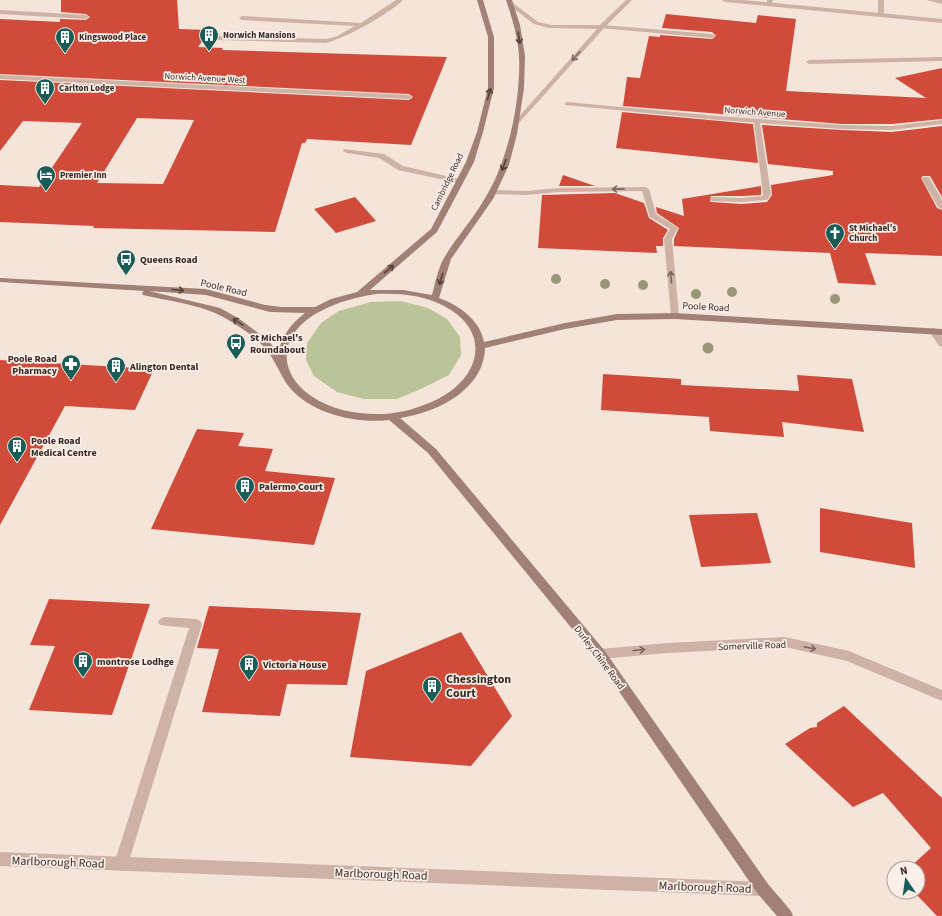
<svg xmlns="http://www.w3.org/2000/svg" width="942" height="916" font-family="'Source Sans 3',sans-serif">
  <rect width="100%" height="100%" fill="#f4e4da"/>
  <path fill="#bbc498" d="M401,301L428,308L447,319L460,337L461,355L449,375L423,388L397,399H364L337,392L314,376L306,360L307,343L321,323L339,311L371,302Z"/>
  <g fill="#d14b3b" fill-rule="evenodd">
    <path d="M61,0H177L179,29L210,30L198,47L223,48L222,50L447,57L411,145L307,139L305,143H302L275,232L93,228L94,226L0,222V185L39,187L82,123L23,121L0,151V80L409,100L413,97L409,94L0,74V19L60,22V19L86,20L90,17L86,14L61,12ZM137,118L194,120L163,184L97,183Z"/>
    <path d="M666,14L756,23L758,15L796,19L786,91L926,98L895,78L942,68V119L892,124H842L623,106L627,77L640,78L649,36L660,37V35L712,39L716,36L712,32L662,28Z"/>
    <path d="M622,112L753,124L758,163L616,148Z"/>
    <path d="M762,125L842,130L892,132L942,126V197L930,176H923L921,178L937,208L942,210V256L865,253L876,285L838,283L830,253L674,246V239L679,228L657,213L656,207L684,216L682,199L761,186V195L742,196H711L710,201L711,202L742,204L767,202L772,195L771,185L833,175V171L768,164Z"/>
    <path d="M563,175L595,186H559Z"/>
    <path d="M615,193L644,203L649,218L668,230L663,238V246H656L657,253L538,248L542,195Z"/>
    <path d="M355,197L376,221L336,233L314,209Z"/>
    <path d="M0,360L154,369L135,410L65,406L0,525Z"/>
    <path d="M603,374L681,379V385L799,391L797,375L852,379L864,432L782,422L784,437L710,431L709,417L601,410Z"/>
    <path d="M197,429L244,433L238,446L273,449L265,471L335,478L314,545L151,529Z"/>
    <path d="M820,508L912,523L915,568L820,552Z"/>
    <path d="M757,513L771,563L701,567L689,515Z"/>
    <path d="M49,599L150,604L112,715L29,710L55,646L30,645Z"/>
    <path d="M209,606L361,613L347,685L287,684L280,716L202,712L219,649L197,648Z"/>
    <path d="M461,632L512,716L471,766L350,757L366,671Z"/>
    <path d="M844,706L942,798V916H937L914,892H918V868H909L931,848L883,793L853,807L785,744L810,728L817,727V723Z"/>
  </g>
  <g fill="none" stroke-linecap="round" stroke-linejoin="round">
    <g fill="#cdb2a5" fill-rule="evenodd">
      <path d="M396,0H403C387,15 348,37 326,43L217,40L214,38L217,36L326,39L335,37L355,26L242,20L239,18L242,16L361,23Z"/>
      <path d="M767,0H773L771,5H767Z"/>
      <path d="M878,0H884V15L881,17L878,15Z"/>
      <path d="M926,0H942V4Z"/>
      <path d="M0,10L86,15L89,17L86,19L0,14Z"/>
      <path d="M602,25L712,34L715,36L712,38L600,28L599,27Z"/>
      <path d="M942,57V61L809,64L806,62L809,60Z"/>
      <path d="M757,120L760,122L771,194L767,200H764L742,202L711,201V197H714L742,198L762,196L763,194L754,122Z"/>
      <path d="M344,149L384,154L403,166L459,179L463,181L459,183L398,170L379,158L347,153L343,151Z"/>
      <path d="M645,187L649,189L656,214L678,228L672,239L679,316L675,319L671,316L664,239L670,229L650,217L642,191L558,192L527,195L492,194L488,192L492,190L527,191L558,188Z"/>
      <path d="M164,617L196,619L200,621L202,624L128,864L126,869L121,871L116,869L114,864L189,628L160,625L158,622L160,619Z"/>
    </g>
    <g fill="#cdb2a5" fill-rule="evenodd">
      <path d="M626,0H632L604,28L518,124H514V122L597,29L549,28L534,24L509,5V3H513L538,22L551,25H600Z"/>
      <path d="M722,0H743L942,19V23L725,2Z"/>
      <path d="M0,75L409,95L412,97L409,99L0,79Z"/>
      <path d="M567,102L718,116L842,125L892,126L942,120V124L892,130L842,129L718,120L565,105V103Z"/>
      <path d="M923,177H929L930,179L942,200V209L938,207L922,179Z"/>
      <path d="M933,328L936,329L942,337V347L939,346L929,331Z"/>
      <path d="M785,637L849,651L942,690V701L847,661L785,647L668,653L600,659L596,658L594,654L596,650L600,649L668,643Z"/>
      <path d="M0,852L763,882L768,884L770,889L768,894L763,896L0,866Z"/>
    </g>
    <path fill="#a18076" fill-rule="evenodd" d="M477,0H483L494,37V88L483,132L474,162L437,232L370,290H403L432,295C435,284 438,268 444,258C456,238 472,220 484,200C508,162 521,101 519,56C518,37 512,18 506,0H512L520,25L525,56L524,88L517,134L509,165L493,199L451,259L439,298C459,305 480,320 484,342L565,323L617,314L675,313L942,329V335L675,319L617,320L565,329L485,348C484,390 436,413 400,418L436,449L604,650L768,884L791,911L793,916H777L758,894L596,658L428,453L389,420C357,424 312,414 290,388C279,375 275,357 262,345C254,336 243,329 233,323C208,305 173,302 143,295L142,293L144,291L0,282V278L206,289L265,305L282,307H315L331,299L357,292L431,229L466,162L477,132L488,88V37ZM149,291L206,295L270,312L305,313C292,323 281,336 278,354L269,341L238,318L220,308ZM376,294C400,293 423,295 444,306C492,331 481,377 438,399C421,407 403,413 383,414C358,415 332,410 311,396C274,370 281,332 319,312C337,302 356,297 376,294Z"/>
  </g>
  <g fill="#989778">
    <circle cx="556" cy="279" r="5"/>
    <circle cx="605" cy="284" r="5"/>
    <circle cx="643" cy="285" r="5"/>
    <circle cx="732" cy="292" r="5"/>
    <circle cx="696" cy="294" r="5"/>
    <circle cx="835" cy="299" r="5"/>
    <circle cx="708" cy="348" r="5.5"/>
  </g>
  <defs><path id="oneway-shaft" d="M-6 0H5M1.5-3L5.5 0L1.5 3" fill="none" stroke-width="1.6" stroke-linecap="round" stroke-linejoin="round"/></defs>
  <g stroke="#52403b">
    <use href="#oneway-shaft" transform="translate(519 38) rotate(81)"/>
    <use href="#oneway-shaft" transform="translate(489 94) rotate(-76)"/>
    <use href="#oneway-shaft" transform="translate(504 165) rotate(111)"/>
    <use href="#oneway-shaft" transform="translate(389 269) rotate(-40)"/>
    <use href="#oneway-shaft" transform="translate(441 279) rotate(106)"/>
    <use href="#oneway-shaft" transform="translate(178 290) rotate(5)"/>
    <use href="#oneway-shaft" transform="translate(238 322) rotate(-148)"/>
  </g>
  <g stroke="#7b6760">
    <use href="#oneway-shaft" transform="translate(576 56) rotate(132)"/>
    <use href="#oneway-shaft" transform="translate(618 189) rotate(179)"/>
    <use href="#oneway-shaft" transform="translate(671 277) rotate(-95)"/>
    <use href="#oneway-shaft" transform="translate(810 648) rotate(12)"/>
    <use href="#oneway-shaft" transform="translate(639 650) rotate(-5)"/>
  </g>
  <defs>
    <g id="building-pin" transform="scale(1)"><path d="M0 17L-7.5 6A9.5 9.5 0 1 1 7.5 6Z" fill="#185d58" stroke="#fbefe7"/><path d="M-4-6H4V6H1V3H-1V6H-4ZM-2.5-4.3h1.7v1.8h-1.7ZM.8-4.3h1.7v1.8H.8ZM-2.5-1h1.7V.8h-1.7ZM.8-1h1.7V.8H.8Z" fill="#fff"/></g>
    <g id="hotel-pin" transform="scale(1)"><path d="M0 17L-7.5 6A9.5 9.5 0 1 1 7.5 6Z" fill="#185d58" stroke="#fbefe7"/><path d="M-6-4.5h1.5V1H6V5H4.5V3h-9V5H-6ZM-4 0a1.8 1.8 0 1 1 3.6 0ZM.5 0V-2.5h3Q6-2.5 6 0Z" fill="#fff"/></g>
    <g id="church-pin" transform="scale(1)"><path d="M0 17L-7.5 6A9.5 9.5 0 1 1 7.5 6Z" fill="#185d58" stroke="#fbefe7"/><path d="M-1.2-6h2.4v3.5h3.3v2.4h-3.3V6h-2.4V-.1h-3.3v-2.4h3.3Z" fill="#fff"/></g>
    <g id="bus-pin" transform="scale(1)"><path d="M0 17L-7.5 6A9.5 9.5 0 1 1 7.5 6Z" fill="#185d58" stroke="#fbefe7"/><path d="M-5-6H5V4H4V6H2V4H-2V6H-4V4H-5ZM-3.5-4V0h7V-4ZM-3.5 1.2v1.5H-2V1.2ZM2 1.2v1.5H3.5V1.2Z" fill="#fff"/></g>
    <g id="pharmacy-pin" transform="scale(1)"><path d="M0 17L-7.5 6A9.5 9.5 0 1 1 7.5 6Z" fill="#185d58" stroke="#fbefe7"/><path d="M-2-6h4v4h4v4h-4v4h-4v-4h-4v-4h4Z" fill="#fff"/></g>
  </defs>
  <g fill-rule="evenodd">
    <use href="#building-pin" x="209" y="35"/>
    <use href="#building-pin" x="65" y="37"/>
    <use href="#building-pin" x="45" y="88"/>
    <use href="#hotel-pin" x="46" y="175"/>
    <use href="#church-pin" x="835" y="233"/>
    <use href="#bus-pin" x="126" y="259"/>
    <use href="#bus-pin" x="236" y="343"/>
    <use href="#pharmacy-pin" x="71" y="364"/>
    <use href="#building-pin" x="116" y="366"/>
    <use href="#building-pin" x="17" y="446"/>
    <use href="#building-pin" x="245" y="486"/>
    <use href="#building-pin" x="83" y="661"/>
    <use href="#building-pin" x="249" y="664"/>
    <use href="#building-pin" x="432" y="686"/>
  </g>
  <g text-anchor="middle" stroke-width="3.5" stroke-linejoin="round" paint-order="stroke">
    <g font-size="9" font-weight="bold" fill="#382a27" stroke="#fbefe7" text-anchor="start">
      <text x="223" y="38">Norwich Mansions</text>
      <text x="79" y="40">Kingswood Place</text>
      <text x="59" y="91">Carlton Lodge</text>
      <text x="60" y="178">Premier Inn</text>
      <text x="849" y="231">St Michael's<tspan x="849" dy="10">Church</tspan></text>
    </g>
    <g font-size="9" fill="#382a27" stroke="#fbefe7">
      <text transform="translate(205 78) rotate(3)" y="3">Norwich Avenue West</text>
      <text transform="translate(755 112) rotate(4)" y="3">Norwich Avenue</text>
      <text transform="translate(447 182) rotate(-64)" y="3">Cambridge Road</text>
    </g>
    <g font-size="10" font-weight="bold" fill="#382a27" stroke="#fbefe7" text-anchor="start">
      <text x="140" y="263">Queens Road</text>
      <text x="250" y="341">St Michael's<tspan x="250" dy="12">Roundabout</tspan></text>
      <text x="57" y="362" text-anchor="end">Poole Road<tspan x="57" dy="12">Pharmacy</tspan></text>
      <text x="130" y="370">Alington Dental</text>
      <text x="31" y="444">Poole Road<tspan x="31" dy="12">Medical Centre</tspan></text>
      <text x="259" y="490">Palermo Court</text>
      <text x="97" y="665">montrose Lodhge</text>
      <text x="263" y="668">Victoria House</text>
    </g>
    <g font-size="10" fill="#382a27" stroke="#fbefe7">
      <text transform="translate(224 287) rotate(13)" y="4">Poole Road</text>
      <text transform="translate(706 306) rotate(3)" y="4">Poole Road</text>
      <text transform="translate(752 645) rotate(-2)" y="4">Somerville Road</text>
      <text transform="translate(600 657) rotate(53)" y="4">Durley Chine Road</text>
    </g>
    <g font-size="12" font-weight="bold" fill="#382a27" stroke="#fbefe7" text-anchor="start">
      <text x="446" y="683">Chessington<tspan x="446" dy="14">Court</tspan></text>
    </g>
    <g font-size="12" fill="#382a27" stroke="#fbefe7">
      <text transform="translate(58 862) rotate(2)" y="4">Marlborough Road</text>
      <text transform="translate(381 874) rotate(2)" y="4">Marlborough Road</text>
      <text transform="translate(705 887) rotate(2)" y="4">Marlborough Road</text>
    </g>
  </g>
  <g transform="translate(906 880) rotate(347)"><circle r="19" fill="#fbefe7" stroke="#ada09a"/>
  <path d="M0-3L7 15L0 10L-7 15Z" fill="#185d58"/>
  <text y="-6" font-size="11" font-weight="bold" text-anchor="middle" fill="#382a27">N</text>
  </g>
</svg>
